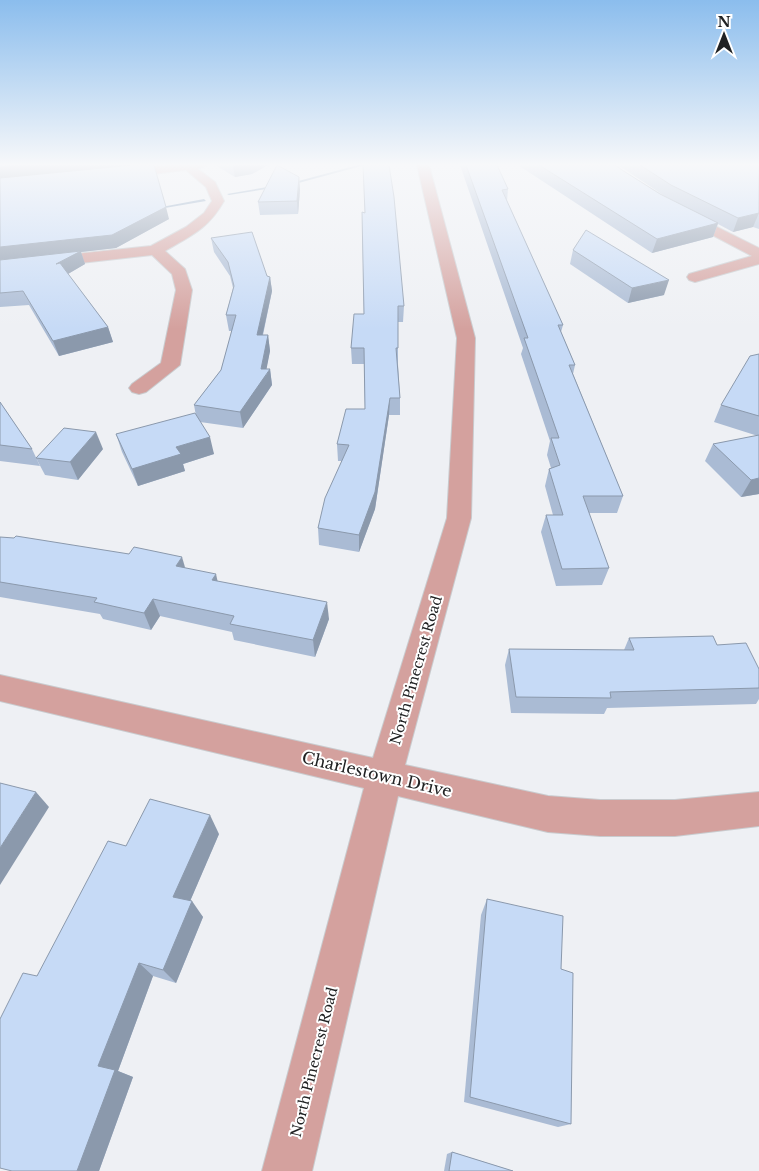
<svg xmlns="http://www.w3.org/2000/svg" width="759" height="1171" font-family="'Libre Baskerville',serif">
  <rect width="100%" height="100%" fill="#eef0f4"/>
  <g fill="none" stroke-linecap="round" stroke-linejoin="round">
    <g fill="#7b98b6" fill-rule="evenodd">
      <path d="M358,165H365L291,185L229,195L227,194L291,183Z"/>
      <path d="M204,199L206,201L153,210L151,209Z"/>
    </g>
    <g stroke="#c9cbce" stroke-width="2">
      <g id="minor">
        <path d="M167,165H206L198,169L215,182L224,201C208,229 192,235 165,251L185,269L192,290L180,365L146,392L139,394L132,392L129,388L132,384L161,363L176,290L172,274L152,255L0,272V262L151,246L186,227L204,213L212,201L206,187L186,170L119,178L113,174L119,170Z"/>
        <path d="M417,165H429L475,338L471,518L405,765L548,796L600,800H675L759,792V826L675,836H600L548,832L398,796L312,1171H262L364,788L0,701V675L373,758L447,518L457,338Z"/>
        <path d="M683,210L759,248V264L695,282L689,280L687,277L689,274L752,256L678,217L676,214Z"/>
      </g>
    </g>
    <use href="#minor" fill="#d4a19e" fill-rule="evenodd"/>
  </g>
  <g fill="#aabbd4">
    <path d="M0,165L169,219L116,248L81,252L85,264L68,274L108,327L113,342L59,356L29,305L0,307Z"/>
    <path d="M215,165H268L252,174L235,177Z"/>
    <path d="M460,165H497L508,189L507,201L563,325L561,332L575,365L573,374L623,496L617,513H589L609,568L602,585L556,586L541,532L546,515H553L545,486L549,469L551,468L547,455L550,441L521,354L523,348Z"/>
    <path d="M518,165H615L622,170L666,197L618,165H759V229L753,227L733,232L718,224L713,237L652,253Z"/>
    <path d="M299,177L300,190L298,214L260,215L258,202Z"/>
    <path d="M362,212L404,306L403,322H398V364L400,398V415H389L375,509L359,552L319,545L318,528L342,461H338L337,444L365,409L364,364H352L351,348L364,314Z"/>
    <path d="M211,238L267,276L270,277L272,291L263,335H268L270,351L266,369H270L272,385L243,428L200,422L214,454L183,464L185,471L138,486L122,452L116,434L196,416L194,405L221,370L232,331H229L226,315L233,288L230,276L214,252Z"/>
    <path d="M573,250L664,295L628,303L570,264Z"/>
    <path d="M759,354V494L741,497L705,461L713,444L758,436L714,422L721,405Z"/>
    <path d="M0,402L32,449L40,466L0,461Z"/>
    <path d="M103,449L78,480L45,475L36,458Z"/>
    <path d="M0,537L185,568L217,582L329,619L315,657L234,640L232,632L160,616L151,630L103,619L100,614L0,597Z"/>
    <path d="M629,638L717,645L759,669V699L756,704L607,708L604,714L511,713L505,665L509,649L624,650Z"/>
    <path d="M219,834L190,901L203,917L176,983L153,976L118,1071L133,1077L99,1171H12L37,976L126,846Z"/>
    <path d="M487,899L561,969L571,1124L558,1127L464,1102L481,915Z"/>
    <path d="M452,1152L513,1171H444L447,1154Z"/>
  </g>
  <g fill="#8b99ac">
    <path d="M16,165H141L0,179V167Z"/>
    <path d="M235,165H268L252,174L235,177L233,166Z"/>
    <path d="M299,177L300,190L298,214L297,201Z"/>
    <path d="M166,207L169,219L116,248L81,252L85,264L61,278L0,261V247Z"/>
    <path d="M759,213L753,227L733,232L738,218Z"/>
    <path d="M718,223L713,237L652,253L657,239Z"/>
    <path d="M270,277L272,291L259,351L257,335Z"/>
    <path d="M669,280L664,295L628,303L632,288Z"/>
    <path d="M108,327L113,342L59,356L53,341Z"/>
    <path d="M268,335L270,351L265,377L270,369L272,385L243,428L240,412L261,369Z"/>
    <path d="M390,398L389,415L375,509L359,552V535Z"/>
    <path d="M96,432L103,449L78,480L70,462Z"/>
    <path d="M210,437L214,454L183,464L185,471L138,486L132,469L176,447Z"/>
    <path d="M759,478V494L741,497L751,480Z"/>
    <path d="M182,557L187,574L176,566Z"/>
    <path d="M216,574L220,592L212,580Z"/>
    <path d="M153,599L160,616L151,630L144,613Z"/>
    <path d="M327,602L329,619L315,657L313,640Z"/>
    <path d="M36,792L49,807L0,885V848Z"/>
    <path d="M210,815L219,834L185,913L173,897Z"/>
    <path d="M192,901L203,917L176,983L163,970Z"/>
    <path d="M139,963L153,976L118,1071L133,1077L99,1171H77L98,1066Z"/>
  </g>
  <g fill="#c6daf6" stroke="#8b99ac">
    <path d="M0,165H16L0,167Z"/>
    <path d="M133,165H154L166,207L112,235L0,247V178Z"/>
    <path d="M277,165L299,177L297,201L258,202Z"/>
    <path d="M363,165H389L394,197L404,306H398V348H396L400,398H390L375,492L359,535L318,528L325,498L349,445L337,444L346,409H365L364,348H351L354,314H364L362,212L365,213Z"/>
    <path d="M466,165H497L508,189L502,190L563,325H558L575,365H569L623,496H583L609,568L562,569L546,515H563L549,469L560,465L551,438H559L524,338H528Z"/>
    <path d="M539,165H615L622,170L660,194L718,223L657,239Z"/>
    <path d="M640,165H759V213L738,218L671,185Z"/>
    <path d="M586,230L669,280L632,288L573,250Z"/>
    <path d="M252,232L267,276L270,277L257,335H268L261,369H270L240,412L194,405L221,370L236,315H226L234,286L228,262L211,238Z"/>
    <path d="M81,251L56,264L60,263L108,327L53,341L23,291L0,293V260Z"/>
    <path d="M759,354V416L721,405L750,356Z"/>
    <path d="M0,402L32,449L0,445Z"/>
    <path d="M195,413L210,437L176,447L181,454L132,469L116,434Z"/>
    <path d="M64,428L96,432L70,462L36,458Z"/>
    <path d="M759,435V478L751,480L713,444Z"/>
    <path d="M16,536L129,554L134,547L182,557L176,566L216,574L212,580L327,602L313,640L230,624L234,616L153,599L144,613L94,602L97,598L0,582V537L14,538Z"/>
    <path d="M713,636L717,645L746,643L759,669V688L610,692L611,698L516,697L509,649L634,650L629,638Z"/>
    <path d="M0,783L36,792L0,848Z"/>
    <path d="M150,799L210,815L173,897L192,901L163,970L139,963L98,1066L115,1070L77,1171H12L0,1168V1019L23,973L37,976L108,841L126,846Z"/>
    <path d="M487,899L563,916L561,969L573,973L571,1124L470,1097Z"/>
    <path d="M452,1152L513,1171H449Z"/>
  </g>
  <linearGradient id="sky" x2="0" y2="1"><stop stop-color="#8bbded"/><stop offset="0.5" stop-color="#f7f8fa"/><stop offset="1" stop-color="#f7f8fa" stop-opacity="0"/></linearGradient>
  <rect width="759" height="329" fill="url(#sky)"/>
  <g text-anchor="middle" stroke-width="4" stroke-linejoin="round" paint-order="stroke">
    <g font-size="14" fill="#212223" stroke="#fff">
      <text transform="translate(416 670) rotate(-74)" y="5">North Pinecrest Road</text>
      <text transform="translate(314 1062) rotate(-76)" y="5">North Pinecrest Road</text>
    </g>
    <g font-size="16" fill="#212223" stroke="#fff">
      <text transform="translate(377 774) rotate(13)" y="6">Charlestown Drive</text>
    </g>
  </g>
  <g transform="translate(724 35)" stroke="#ffffff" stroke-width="4" paint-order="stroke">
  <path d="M0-4L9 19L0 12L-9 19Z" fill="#212223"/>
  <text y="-8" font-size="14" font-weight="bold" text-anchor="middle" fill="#212223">N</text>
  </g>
</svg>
